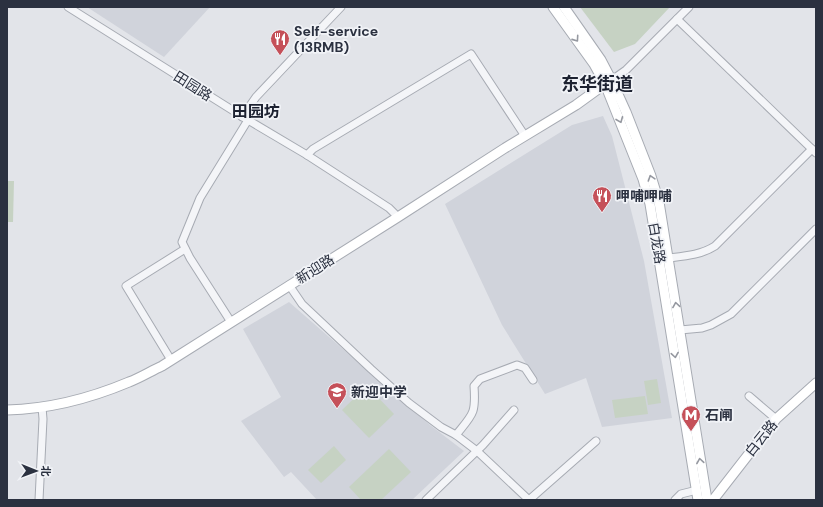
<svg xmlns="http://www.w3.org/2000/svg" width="823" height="507" font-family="'DM Sans','Noto Sans SC',sans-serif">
  <rect width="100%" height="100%" fill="#e2e4e9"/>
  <g fill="#d0d3db">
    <path d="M87,7H210L164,57Z"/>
    <path d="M603,116L612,136L644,261L672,418L602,427L586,378L545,394L502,325L445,204L572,125Z"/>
    <path d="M289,302L430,425L464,451L412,500H317L291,472L284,477L241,421L281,397L243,329Z"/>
  </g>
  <g fill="#c6d2c3">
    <path d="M580,7H670L635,44L614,52Z"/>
    <path d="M7,181H14L13,222H7Z"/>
    <path d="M657,379L661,403L648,405L644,381Z"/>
    <path d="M367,386L394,414L369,438L342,410Z"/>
    <path d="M645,396L648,414L615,418L612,400Z"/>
    <path d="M334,446L346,460L321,483L308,470Z"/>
    <path d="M389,449L411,472L381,500H361L349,487Z"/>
  </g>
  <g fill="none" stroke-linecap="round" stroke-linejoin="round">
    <g stroke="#a7abb3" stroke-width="9">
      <g id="street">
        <path d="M68,7L248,120L307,155L389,208L398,217"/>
        <path d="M677,19L816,153"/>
        <path d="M609,82L626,70L689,7"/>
        <path d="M242,117L256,97L341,7"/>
        <path d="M307,155L313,149L471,54L525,136"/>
        <path d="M668,258C685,256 701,255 715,246L812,149"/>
        <path d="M289,285L302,304L371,369L409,403L441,427L456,435L477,451L529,500"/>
        <path d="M231,322L190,258L182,242L200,198L248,120"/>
        <path d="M680,330L702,328L711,325L731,314L816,229"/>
        <path d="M171,360L126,286L185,249"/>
        <path d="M749,396L776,419"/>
        <path d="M456,435C473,414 476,414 474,386L480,379L517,365L525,368L533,380"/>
        <path d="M39,500L43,419L42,407"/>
        <path d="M426,500L483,445L514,410"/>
        <path d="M529,500L596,441"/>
        <path d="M675,500L681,494L697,490"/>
      </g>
    </g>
    <g stroke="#a7abb3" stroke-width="11">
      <g id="secondary">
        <path d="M553,7L594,64L605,84L643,179L650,204L698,500"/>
        <path d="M564,7L601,60L612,81L626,112L651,176L659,202L707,500"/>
        <path d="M7,410C49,409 91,398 129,382C140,378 151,371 162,366L398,217L505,148L576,105L605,84"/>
        <path d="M713,500L776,419L816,383"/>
      </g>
    </g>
    <use href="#street" stroke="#f4f5f8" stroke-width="7"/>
    <use href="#secondary" stroke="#fff" stroke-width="9"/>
  </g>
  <defs><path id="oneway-chevron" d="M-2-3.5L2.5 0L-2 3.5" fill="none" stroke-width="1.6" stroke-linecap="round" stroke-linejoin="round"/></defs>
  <g stroke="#9598a0">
    <use href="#oneway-chevron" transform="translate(576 39) rotate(55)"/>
    <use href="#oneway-chevron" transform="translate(620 120) rotate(68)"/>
    <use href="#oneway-chevron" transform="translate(651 178) rotate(-108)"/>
    <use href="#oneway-chevron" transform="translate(676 305) rotate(-99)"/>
    <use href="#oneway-chevron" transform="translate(675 355) rotate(81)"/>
    <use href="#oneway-chevron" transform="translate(700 461) rotate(-99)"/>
  </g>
  <defs>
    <g id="restaurant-pin" transform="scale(1)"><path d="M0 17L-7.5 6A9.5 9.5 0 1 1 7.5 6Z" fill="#c55059" stroke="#f1f3f7"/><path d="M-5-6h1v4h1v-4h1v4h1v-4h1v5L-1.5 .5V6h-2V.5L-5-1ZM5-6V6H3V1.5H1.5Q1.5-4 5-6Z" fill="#fff"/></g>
    <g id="school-pin" transform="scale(1)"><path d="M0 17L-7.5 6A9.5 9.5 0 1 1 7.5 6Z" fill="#c55059" stroke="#f1f3f7"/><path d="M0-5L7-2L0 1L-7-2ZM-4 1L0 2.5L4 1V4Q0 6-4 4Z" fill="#fff"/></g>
    <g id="metro-pin" transform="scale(1)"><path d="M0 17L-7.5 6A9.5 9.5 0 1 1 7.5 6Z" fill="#c55059" stroke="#f1f3f7"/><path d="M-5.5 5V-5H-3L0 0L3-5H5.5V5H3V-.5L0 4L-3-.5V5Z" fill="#fff"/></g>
  </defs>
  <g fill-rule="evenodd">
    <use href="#restaurant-pin" x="280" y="39"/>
    <use href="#restaurant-pin" x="602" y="196"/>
    <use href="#school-pin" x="337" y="392"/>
    <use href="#metro-pin" x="691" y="415"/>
  </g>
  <g text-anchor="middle" stroke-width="3.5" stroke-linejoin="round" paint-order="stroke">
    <g font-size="14" font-weight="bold" fill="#2b3140" stroke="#f1f3f7" text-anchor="start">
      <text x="294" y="36">Self-service<tspan x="294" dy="16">(13RMB)</tspan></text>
      <text x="616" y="201">呷哺呷哺</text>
      <text x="351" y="397">新迎中学</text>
      <text x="705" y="420">石闸</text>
    </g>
    <g font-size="14" fill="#2b3140" stroke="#f1f3f7">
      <text transform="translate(193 86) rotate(32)" y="5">田园路</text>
      <text transform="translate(657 243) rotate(80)" y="5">白龙路</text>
      <text transform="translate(315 269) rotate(-32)" y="5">新迎路</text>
      <text transform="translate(761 438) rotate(-51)" y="5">白云路</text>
    </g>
    <g font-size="16" font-weight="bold" fill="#1d2231" stroke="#f1f3f7">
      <text x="256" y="117">田园坊</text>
    </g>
    <g font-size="18" font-weight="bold" fill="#1d2231" stroke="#f1f3f7">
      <text x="597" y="90">东华街道</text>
    </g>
  </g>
  <rect width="823" height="507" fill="none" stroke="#2b3140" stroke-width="16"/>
  <g transform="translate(36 471) rotate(91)" stroke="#f1f3f7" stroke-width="3" paint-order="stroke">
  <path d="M0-3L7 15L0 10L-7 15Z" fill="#2b3140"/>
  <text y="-6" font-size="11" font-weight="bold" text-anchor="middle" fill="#2b3140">北</text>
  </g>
</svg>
